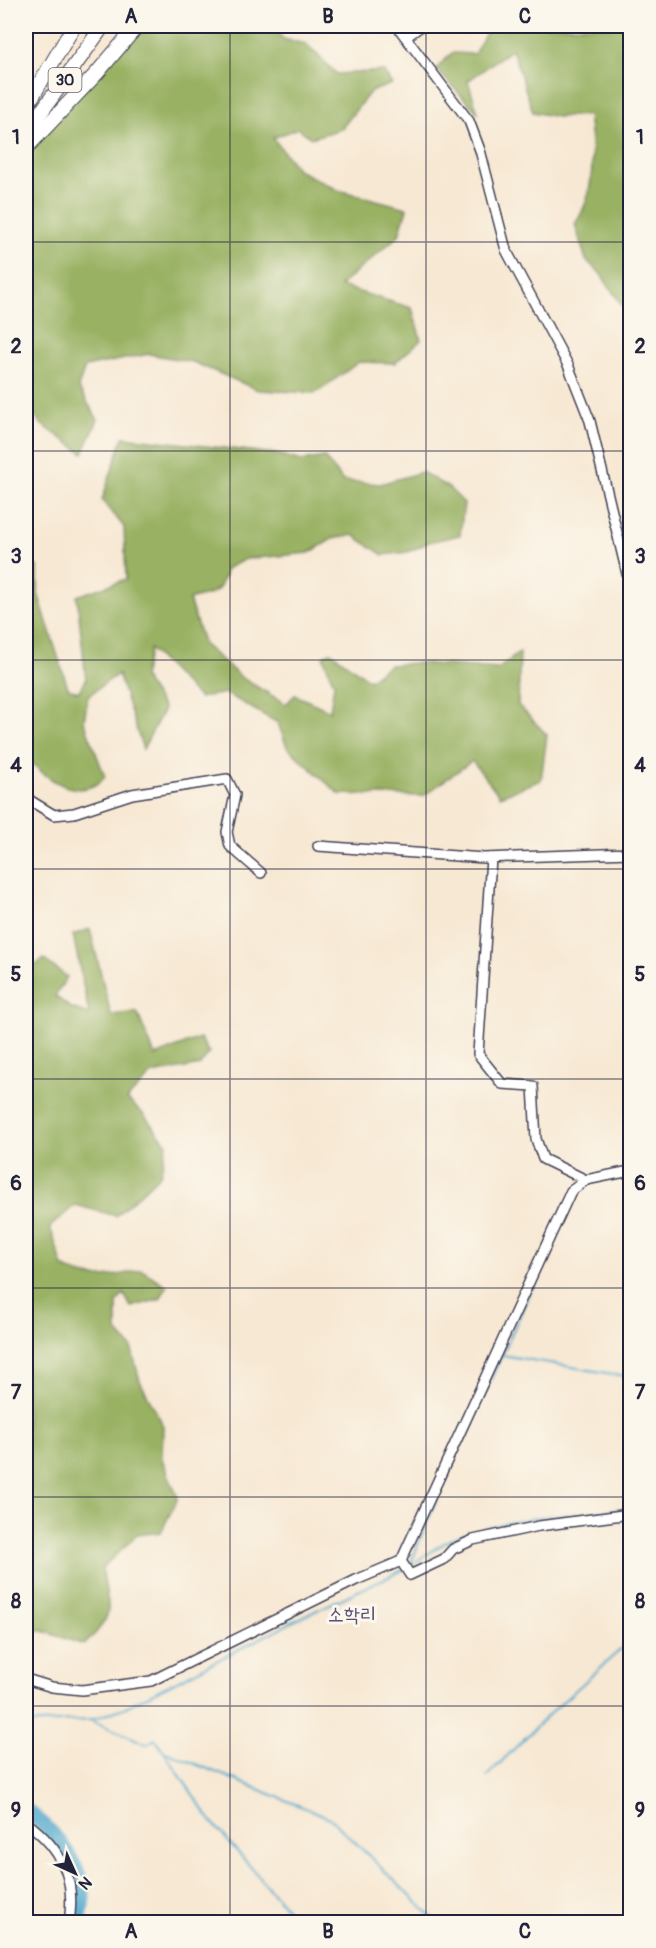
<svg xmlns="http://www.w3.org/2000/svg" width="656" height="1948" font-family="Pangolin,'Poor Story',sans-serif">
  <rect width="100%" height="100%" fill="#fbf7ec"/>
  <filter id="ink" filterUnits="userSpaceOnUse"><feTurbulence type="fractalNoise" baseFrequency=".0167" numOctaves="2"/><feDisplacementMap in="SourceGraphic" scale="12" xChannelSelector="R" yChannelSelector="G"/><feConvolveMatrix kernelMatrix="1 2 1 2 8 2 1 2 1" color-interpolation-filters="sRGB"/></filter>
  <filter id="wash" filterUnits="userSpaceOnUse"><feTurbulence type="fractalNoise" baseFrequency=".008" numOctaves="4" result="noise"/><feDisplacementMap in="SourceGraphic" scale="24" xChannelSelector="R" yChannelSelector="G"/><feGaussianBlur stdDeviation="1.35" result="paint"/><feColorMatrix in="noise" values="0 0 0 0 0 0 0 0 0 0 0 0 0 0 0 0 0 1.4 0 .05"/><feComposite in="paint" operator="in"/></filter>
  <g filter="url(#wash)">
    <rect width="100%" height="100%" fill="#f7e8d3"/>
    <g fill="#98b162" stroke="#5d6a4e" stroke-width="1.5">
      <path d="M130,26H274L283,39L306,44L337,74L383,71L392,84L370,92L341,129L311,138L298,128L273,138L298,170L338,190L407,208L399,235L340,286L412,308L421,340L395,363L359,362L316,393L258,390L193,362L149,354L85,367L78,387L98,420L83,453L41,424L30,410L26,411V153Z"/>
      <path d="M490,26H630V317L600,273L586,260L575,224C597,193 593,151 588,115L558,117L533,112L512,49L468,81L478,113L436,69L452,53L474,54Z"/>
      <path d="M123,437L277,454L302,461L324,457L343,481L380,484L422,472L449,488L464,503L460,535L429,542L408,552L383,555L353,535L332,539L309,553L246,559L227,568C219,597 214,592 189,600L204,645L242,678L286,704L295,695L330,711L334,684L323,656L331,652L369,680L389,665L417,663L498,669L520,652L518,705L547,735L541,780L500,796L472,761L423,796L339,794L287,747L278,723L225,693L199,698L150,649L143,677L164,709L143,749L118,674L88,696L84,721L105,777C79,804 46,779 26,757V561L38,567V594L68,688L78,692L86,680L77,596L126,579L124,527L102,500Z"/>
      <path d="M90,929L111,1015L137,1012L155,1056L200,1038L209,1053L200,1065L152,1074L127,1099L144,1115L167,1144L160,1175L116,1216L75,1205L50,1227L63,1267C93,1284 110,1276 142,1270L167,1286L160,1299L131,1307L124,1294L117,1302V1331L131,1347L140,1381L163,1425L162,1459L178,1498L161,1532L137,1535L102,1568C108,1610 118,1612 84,1645L34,1628L26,1618V974L43,959L67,977L55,996L71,1008L89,1014L73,935Z"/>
    </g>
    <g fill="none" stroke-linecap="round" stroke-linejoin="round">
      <g stroke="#4ea7cc" stroke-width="2">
        <path d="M613,1179L630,1176"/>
        <path d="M502,1355L554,1240"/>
        <path d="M410,1565L440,1491L502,1355L630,1377"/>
        <path d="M408,1567C423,1558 438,1545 454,1538C509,1516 573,1515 630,1508"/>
        <path d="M90,1720L147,1744L155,1739L211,1821L298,1922"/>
        <path d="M26,1724L90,1720L124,1708L298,1619L403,1570"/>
        <path d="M163,1751L330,1818L437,1922"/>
        <path d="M487,1776L546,1717L630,1641"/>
        <path d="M26,1917L30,1922"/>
        <path d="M71,1919L80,1917"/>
        <path d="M58,1922L66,1921"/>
      </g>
      <path stroke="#4ea7cc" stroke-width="15" d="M26,1810C50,1827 74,1855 82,1885C85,1896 81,1911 79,1922"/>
    </g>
  </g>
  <g filter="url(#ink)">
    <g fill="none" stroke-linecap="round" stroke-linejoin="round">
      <g stroke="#424052" stroke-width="12">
        <g id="minor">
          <path d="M397,26L469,121L480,150L506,250L568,365L590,421L630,586"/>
          <path d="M406,37L421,26"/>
          <path d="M26,798L54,815L74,813L132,794L227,779L235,795L227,832L230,846L261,873"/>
          <path d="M318,846L484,858L630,853"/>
          <path d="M491,858L478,1054L502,1084L533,1086L536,1139L543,1159L586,1180"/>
          <path d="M401,1561L410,1575L444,1559L453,1549L473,1540L539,1526L630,1514"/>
          <path d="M26,1679L52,1687L82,1690L151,1681L356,1580L401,1561L571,1191L586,1180L630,1171"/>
          <path d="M26,1822C62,1849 76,1878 69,1922"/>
        </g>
      </g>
      <g stroke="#424052" stroke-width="16">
        <g id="highway">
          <path d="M26,107L74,26"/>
          <path d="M26,133L103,26"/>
          <path d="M26,148L97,73L137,26"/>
        </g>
      </g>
      <use href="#minor" stroke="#fff" stroke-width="9"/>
      <use href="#highway" stroke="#fff" stroke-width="14"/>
    </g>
  </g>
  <path fill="none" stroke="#22223b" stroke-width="1.5" stroke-opacity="0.55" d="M230,26V1922M426,26V1922M26,242H630M26,451H630M26,660H630M26,869H630M26,1079H630M26,1288H630M26,1497H630M26,1706H630"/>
  <g text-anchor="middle" stroke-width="6" stroke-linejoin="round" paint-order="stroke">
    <rect fill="#fbf7ec" stroke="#636270" stroke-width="1.5" x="48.5" y="68" width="33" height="24" rx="4.5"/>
    <g font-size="15" font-weight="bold" fill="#22223b">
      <text x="65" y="85">30</text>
    </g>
    <g font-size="20" fill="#594f72" stroke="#fbf7ec">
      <text x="352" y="1621">소학리</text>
    </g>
  </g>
  <rect width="656" height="1948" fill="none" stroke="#fbf7ec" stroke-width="66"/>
  <g transform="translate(75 1873) rotate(135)" stroke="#fbf7ec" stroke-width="4.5" paint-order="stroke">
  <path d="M0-4.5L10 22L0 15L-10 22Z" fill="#22223b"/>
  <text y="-9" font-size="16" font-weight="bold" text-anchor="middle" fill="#22223b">N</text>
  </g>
  <rect x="33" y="33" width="590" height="1882" fill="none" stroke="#22223b" stroke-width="2"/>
  <g font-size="20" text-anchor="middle" font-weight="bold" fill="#22223b">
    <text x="131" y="23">A</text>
    <text x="328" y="23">B</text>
    <text x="525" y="23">C</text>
    <text x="16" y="144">1</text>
    <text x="640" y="144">1</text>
    <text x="16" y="353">2</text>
    <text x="640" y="353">2</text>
    <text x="16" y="563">3</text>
    <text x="640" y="563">3</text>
    <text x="16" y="772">4</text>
    <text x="640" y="772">4</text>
    <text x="16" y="981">5</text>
    <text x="640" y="981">5</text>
    <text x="16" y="1190">6</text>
    <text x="640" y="1190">6</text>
    <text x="16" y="1399">7</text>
    <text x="640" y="1399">7</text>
    <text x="16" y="1608">8</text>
    <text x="640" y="1608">8</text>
    <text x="16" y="1817">9</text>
    <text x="640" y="1817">9</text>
    <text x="131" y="1938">A</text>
    <text x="328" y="1938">B</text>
    <text x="525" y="1938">C</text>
  </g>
</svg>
